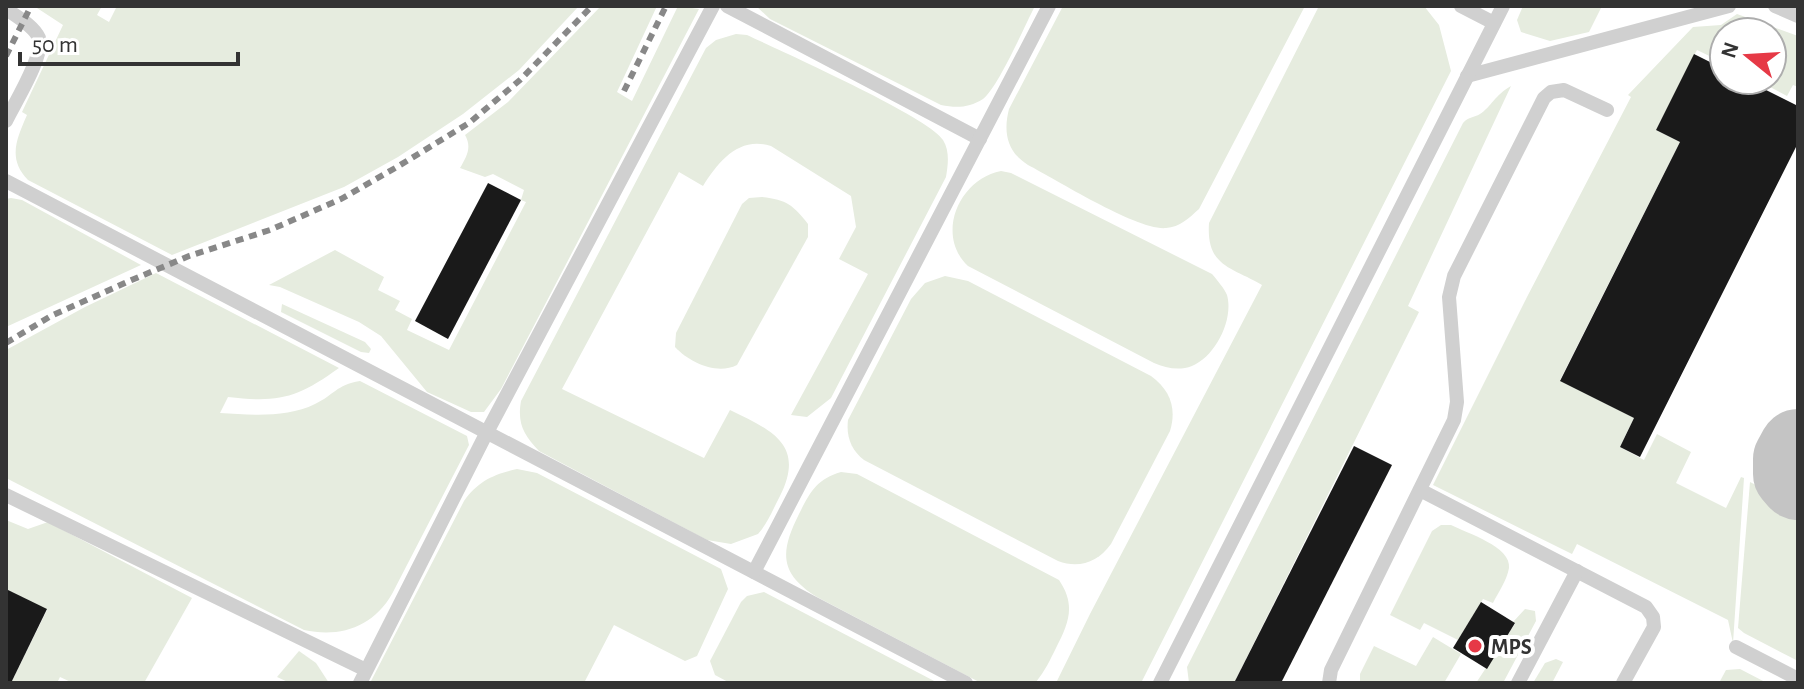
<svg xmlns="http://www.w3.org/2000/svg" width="1804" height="689" font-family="'Alegreya Sans',sans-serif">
  <rect width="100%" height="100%" fill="#fff"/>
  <g fill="#e6ecdf">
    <path d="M38,6H102L97,15L109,22L117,6H579L519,70L463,114L398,157L344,187L172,255L28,180C7,159 17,138 27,115L22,112L63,25L37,8Z"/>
    <path d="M601,6H657L617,92L632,101L678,6L699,9L501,389L484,412H471L427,392L381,336L359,322L280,287L269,285L335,250L384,277L378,290L400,301L395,310L412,319L407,330L449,350L526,202L521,200L524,190L493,174L485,177L460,168C467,156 472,147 465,135L508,102Z"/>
    <path d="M756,6H1035C1025,25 998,88 983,99C969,108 956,108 941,105L770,19Z"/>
    <path d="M1063,6H1305L1199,209C1189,218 1180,227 1166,228C1138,231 1057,180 1028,165C1007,152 1003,132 1009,109Z"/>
    <path d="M1319,6H1424L1439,25L1451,71L1141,683H1056L1090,614L1262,285C1232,267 1206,267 1209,223Z"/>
    <path d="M1523,6H1602L1589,32L1550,41L1521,32L1517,20Z"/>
    <path d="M1737,14L1798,36V87L1793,85L1787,96L1757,80H1772V32H1724V63L1697,50L1656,130L1680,142L1560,380L1634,418L1620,447L1644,460L1657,434L1691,452L1676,483L1726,508L1741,477L1744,478L1733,643L1728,620L1577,544L1572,554L1433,485L1527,297L1631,97L1628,95L1693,27L1721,25Z"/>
    <path d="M736,34L747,35C779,50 931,118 943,140C950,151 948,165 946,177L831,398L807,417L791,415L868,274L839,259L856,227L851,196L771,146C739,136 719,161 703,186L679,172L562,389L704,458L730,410C771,430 806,444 780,496C773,509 768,523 758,534L731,544L707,540L539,451C524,435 517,424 521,401L706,48L716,40Z"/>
    <path d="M1511,86L1408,306L1419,312L1234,683H1189L1187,667L1463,123C1469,116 1474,118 1480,114C1491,107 1495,95 1511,86Z"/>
    <path d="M1001,171L1011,173L1212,274C1217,280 1224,288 1227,295C1234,320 1215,357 1192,366C1179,371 1166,368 1154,363L968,266C935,235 959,179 1001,171Z"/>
    <path d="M762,197C787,200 793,205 808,224V237L737,365C717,375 690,363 675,347L676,333L742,204L749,198Z"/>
    <path d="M11,198L22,200L141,265L6,327V199Z"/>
    <path d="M156,273L339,368C297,398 279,403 228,397L220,413C251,415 287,418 315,404C334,395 336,385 360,381L467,436L469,445L392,594C373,627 340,638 304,630L6,478V350L85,307Z"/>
    <path d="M945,276L968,281L1151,376C1170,390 1177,408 1170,431L1111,544C1098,562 1079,569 1058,561L864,460C851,450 846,436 848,420L911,299L925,283Z"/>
    <path d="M282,304L365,342L371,349L369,353L361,352L281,312Z"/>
    <path d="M517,469L537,473L721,569L728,589L697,656L685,661L614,625L584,683H370L464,501C478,481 494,474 517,469Z"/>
    <path d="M841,472L857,474L1059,580C1076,605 1069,623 1056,648C1050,660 1045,671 1036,682L981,683L817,597C779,573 780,552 799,514C810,492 817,479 841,472Z"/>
    <path d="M1750,482L1798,506V661L1744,633L1738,628Z"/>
    <path d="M6,520L28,529L48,522L192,598L144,683H73L60,677L57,683H11L47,610L6,589Z"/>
    <path d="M1441,525H1451C1467,533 1512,547 1509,568C1507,580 1498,593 1493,603L1483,599L1458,640L1424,623L1420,630L1390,615L1432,531Z"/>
    <path d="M764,592L938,683H730L715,675L710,661L741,602L747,596Z"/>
    <path d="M1525,609L1535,611L1536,621L1503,683H1476L1515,624L1513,622Z"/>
    <path d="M1433,637L1461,654L1444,683H1360V674L1374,646L1416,666Z"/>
    <path d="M299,651L316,663L329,683H290L277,677Z"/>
    <path d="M1556,659L1563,662L1552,683H1533L1545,663Z"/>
    <path d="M1740,669L1767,683H1719L1726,670Z"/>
  </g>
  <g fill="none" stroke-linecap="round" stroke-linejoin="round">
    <path stroke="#c4c4c4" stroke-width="78" d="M1798,448L1792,459V474L1798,481"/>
  </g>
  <g fill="#1a1a1a">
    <path d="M1694,54L1724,69V80H1746L1798,106V143L1640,457L1620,447L1634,418L1560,381L1680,142L1656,130Z"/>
    <path d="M488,183L521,200L448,339L415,321Z"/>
    <path d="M1354,446L1392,465L1281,683H1234Z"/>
    <path d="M6,589L47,609L11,683H6Z"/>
    <path d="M1481,602L1515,623L1487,669L1453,648Z"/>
  </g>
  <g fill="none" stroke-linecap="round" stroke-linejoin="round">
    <g stroke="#d0d0d0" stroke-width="14">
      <path d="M727,6L980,139"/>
      <path d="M1461,6L1494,23"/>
      <path d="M1775,6L1798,16"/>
      <path d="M6,9C16,16 34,26 39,38C45,55 14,104 6,121"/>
      <path d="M1467,76L1729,6"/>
      <path d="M6,181L966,683"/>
      <path d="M1420,490L1646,607L1653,617L1654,627L1623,683"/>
      <path d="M6,495L366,670"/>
      <path d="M754,572L1049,6"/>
      <path d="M1736,647L1798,679"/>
      <path d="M360,683L486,434L713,6"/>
      <path d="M1160,683L1503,6"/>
      <path d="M1329,683L1331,670L1454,420L1457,402L1449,297L1454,276L1544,98L1551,92L1564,90L1607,110"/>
      <path d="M1518,683L1577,571"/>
    </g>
    <g stroke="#888" stroke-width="6" stroke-dasharray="8 6" stroke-linecap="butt">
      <path d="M6,56L31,6"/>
      <path d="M624,91L666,6"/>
      <path d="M6,343L51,316L127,282L189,256L270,230L341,199L397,167L469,123L520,80L592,6"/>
    </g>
  </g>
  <circle fill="#e63946" stroke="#fff" stroke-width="3" cx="1475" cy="646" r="8"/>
  <g text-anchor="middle" stroke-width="8" stroke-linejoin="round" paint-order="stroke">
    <g font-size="22" font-weight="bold" fill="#333" stroke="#fff" text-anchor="start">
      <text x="1491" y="654">MPS</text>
    </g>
  </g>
  <rect width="1804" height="689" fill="none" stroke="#333333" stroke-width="16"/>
  <g transform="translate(1748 56) rotate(288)"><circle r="38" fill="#ffffff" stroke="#adadad" stroke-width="2"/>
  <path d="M0-6L14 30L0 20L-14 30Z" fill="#e63946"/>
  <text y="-12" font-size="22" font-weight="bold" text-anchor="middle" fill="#333333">N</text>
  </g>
  <path d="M20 52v12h218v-12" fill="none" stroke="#333333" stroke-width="4"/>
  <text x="32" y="52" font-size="24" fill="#333333" stroke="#ffffff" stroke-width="6" paint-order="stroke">50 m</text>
</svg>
